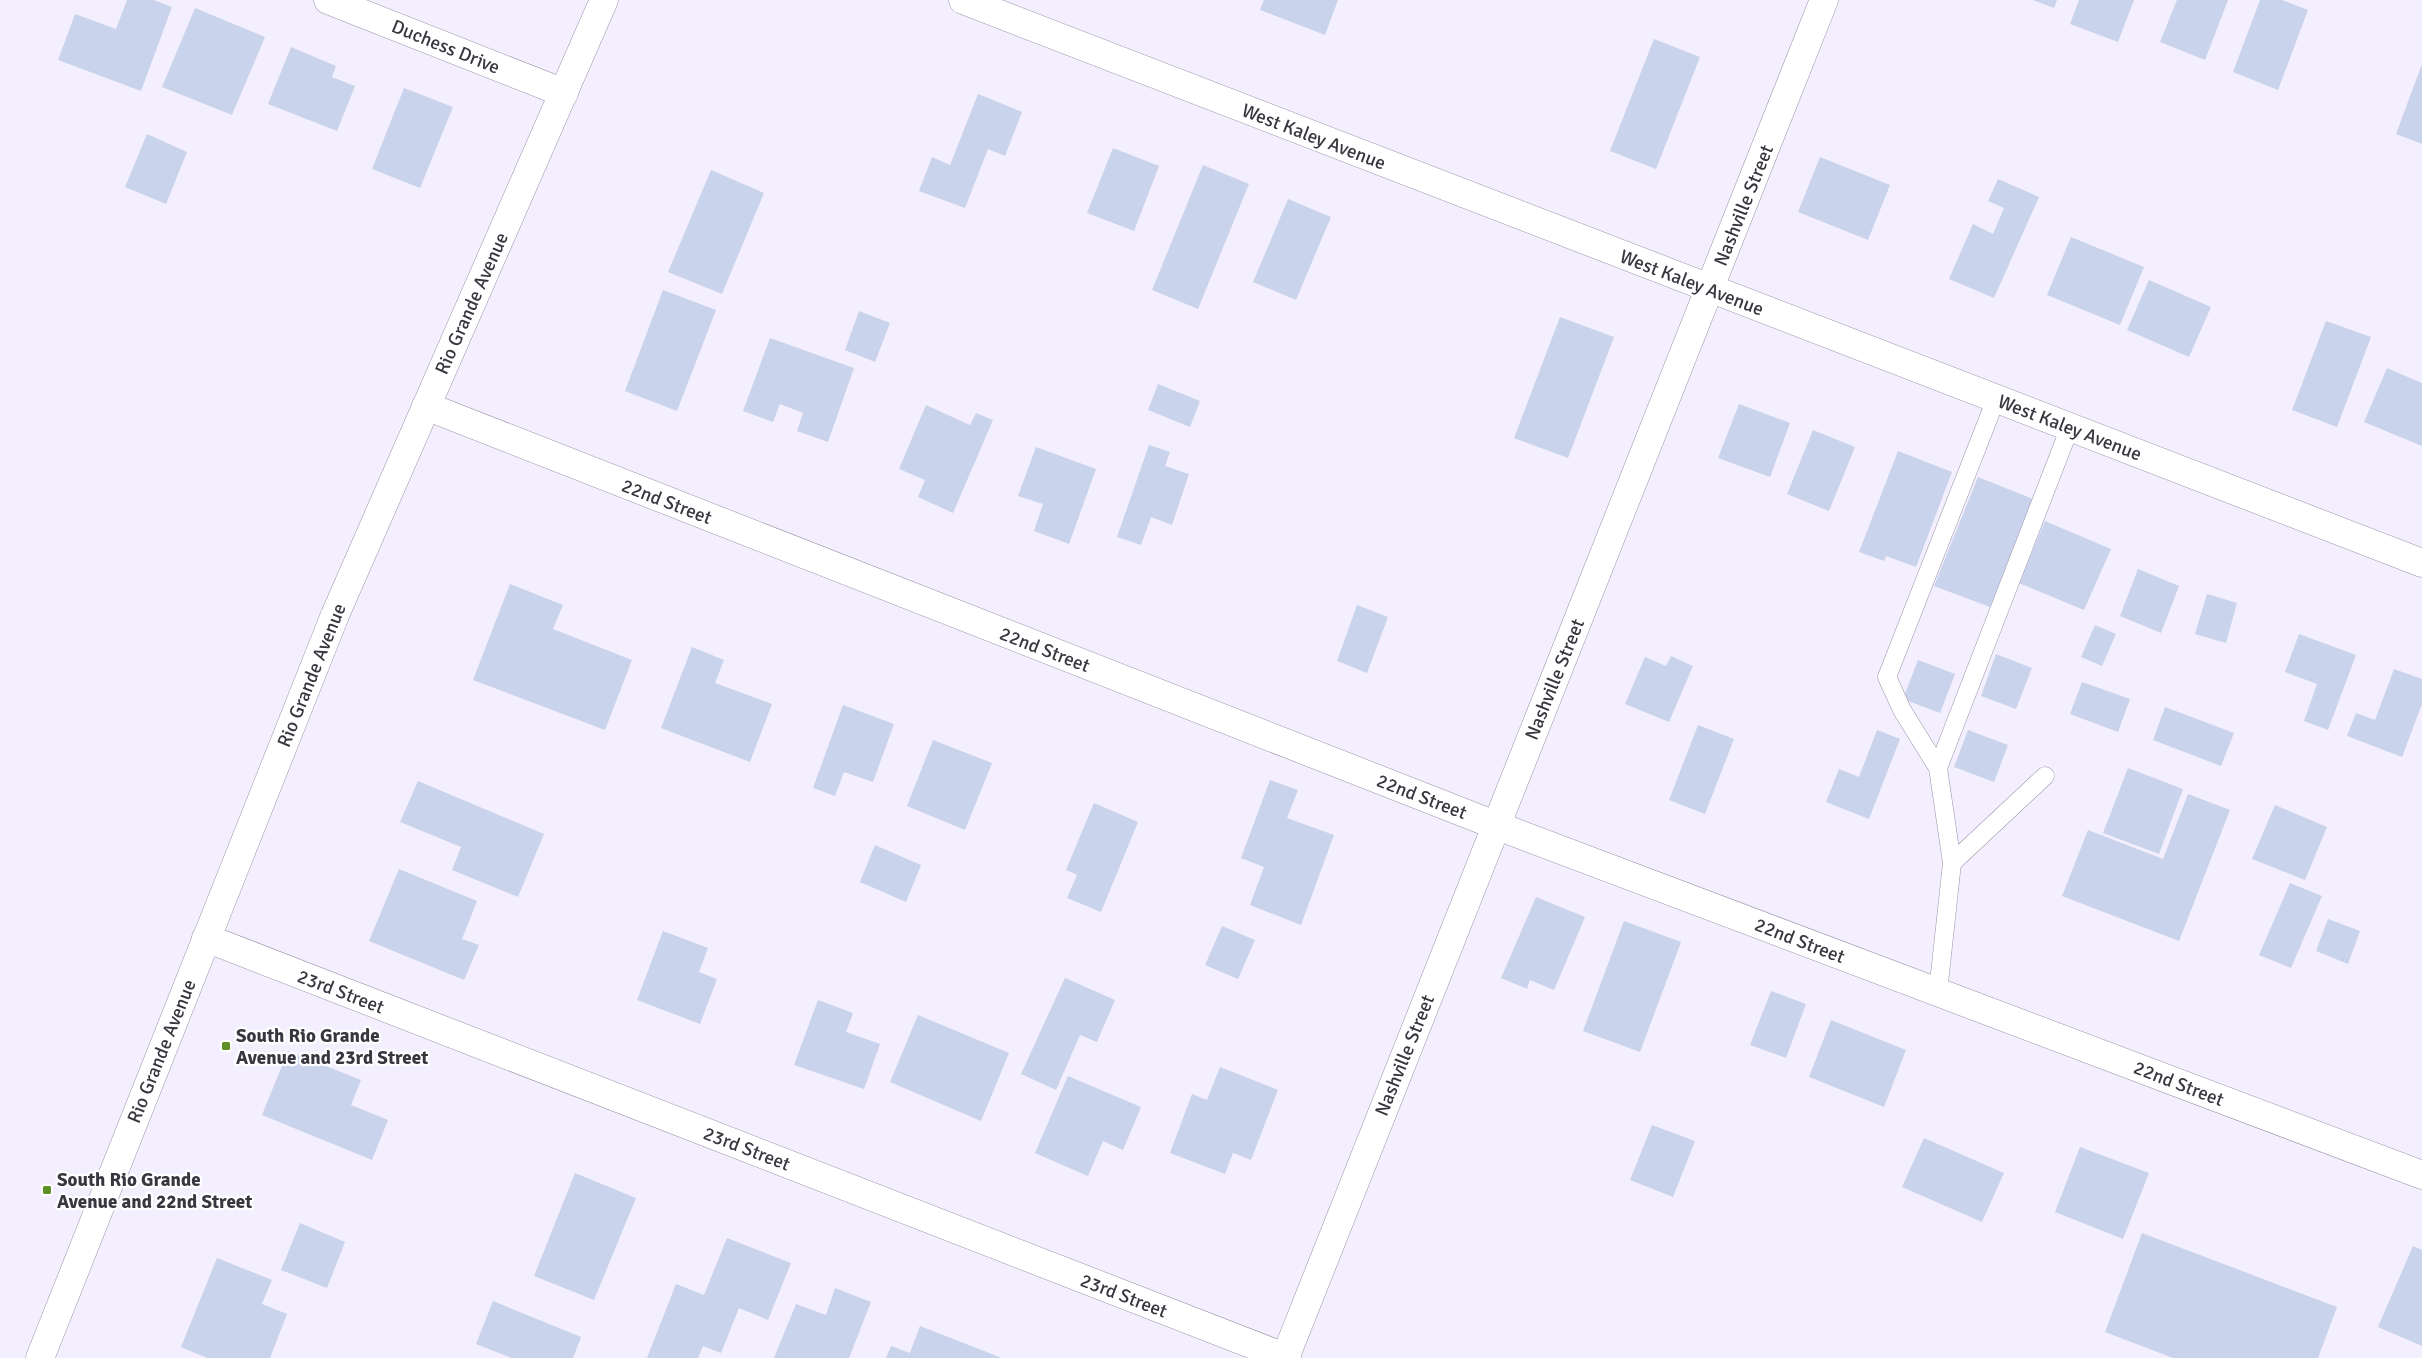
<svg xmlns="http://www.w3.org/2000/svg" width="2422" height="1358" font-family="Signika,sans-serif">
  <rect width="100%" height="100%" fill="#f4effe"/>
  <g fill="#c9d3eb">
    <path d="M127,0H154L172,7L141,91L58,60L75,14L116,29Z"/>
    <path d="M1264,0H1338L1325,35L1260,10Z"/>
    <path d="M2033,0H2057L2054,8Z"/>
    <path d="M2079,0H2134L2118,42L2070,24Z"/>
    <path d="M2177,0H2228L2205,60L2160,42Z"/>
    <path d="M2260,0H2282L2308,10L2278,90L2233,72Z"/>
    <path d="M195,8L265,37L232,115L162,87Z"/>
    <path d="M1654,39L1700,57L1656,169L1610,151Z"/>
    <path d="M291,47L336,66L332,77L355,86L337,131L268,104Z"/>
    <path d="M2422,64V144L2396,134Z"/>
    <path d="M404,88L453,107L420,188L372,169Z"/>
    <path d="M978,94L1022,112L1005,156L988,149L965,208L919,191L932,157L950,165Z"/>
    <path d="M147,134L187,152L166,204L125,187Z"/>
    <path d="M1113,148L1159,166L1134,231L1087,213Z"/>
    <path d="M1820,157L1890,185L1868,240L1798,212Z"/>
    <path d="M1203,165L1249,184L1198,309L1152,290Z"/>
    <path d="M711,170L764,193L722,294L668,272Z"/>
    <path d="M1998,179L2039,197L1994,298L1949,279L1973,224L1993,234L2004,208L1988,201Z"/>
    <path d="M1288,199L1331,217L1296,300L1253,282Z"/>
    <path d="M2071,237L2144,267L2120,325L2047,295Z"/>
    <path d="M2149,280L2211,307L2189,357L2127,330Z"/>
    <path d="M663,290L716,310L677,411L625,391Z"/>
    <path d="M859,311L890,323L875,362L845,350Z"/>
    <path d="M1560,317L1614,337L1568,458L1514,438Z"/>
    <path d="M2326,321L2371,337L2337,427L2292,410Z"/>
    <path d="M770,338L854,368L828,442L797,431L803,413L780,404L773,422L743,411Z"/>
    <path d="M2387,368L2422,383V446L2364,422Z"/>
    <path d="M1158,384L1200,401L1190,427L1148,410Z"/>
    <path d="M1739,404L1790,423L1770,477L1718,458Z"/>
    <path d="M926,405L970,425L976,413L993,420L953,513L918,497L925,480L899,469Z"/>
    <path d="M1813,430L1855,447L1829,511L1787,494Z"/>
    <path d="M1149,445L1170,452L1165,466L1189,474L1172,525L1151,517L1141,545L1117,537Z"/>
    <path d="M1036,447L1096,469L1069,544L1034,531L1043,504L1018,496Z"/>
    <path d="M1898,451L1952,472L1916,567L1886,556L1884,561L1859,552Z"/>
    <path d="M1978,477L2033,499L1990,607L1934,586Z"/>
    <path d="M2045,521L2111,549L2084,610L2019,583Z"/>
    <path d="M2138,569L2179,586L2161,633L2120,616Z"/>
    <path d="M510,584L563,605L553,629L632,660L605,730L473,680Z"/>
    <path d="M2207,594L2237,603L2226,643L2195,634Z"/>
    <path d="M1357,605L1388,617L1367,673L1337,661Z"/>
    <path d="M2095,625L2116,634L2102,666L2081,657Z"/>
    <path d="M2299,634L2356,655L2328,730L2304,721L2317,684L2285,672Z"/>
    <path d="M692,647L724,660L715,683L772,704L750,762L661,728Z"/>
    <path d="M1996,654L2032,668L2016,709L1981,696Z"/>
    <path d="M1671,656L1693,666L1669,722L1625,704L1645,657L1666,666Z"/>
    <path d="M1918,660L1955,674L1940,713L1903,699Z"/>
    <path d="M2394,669L2422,679V704L2402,757L2347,736L2356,713L2375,720Z"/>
    <path d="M2082,682L2130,699L2118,732L2070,714Z"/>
    <path d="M843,705L894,724L873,782L844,772L835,796L813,788Z"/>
    <path d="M2165,707L2234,733L2221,766L2153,740Z"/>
    <path d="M1698,725L1734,739L1705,814L1669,800Z"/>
    <path d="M1877,730L1900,739L1869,819L1826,802L1839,769L1859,777Z"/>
    <path d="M1968,730L2008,745L1994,782L1954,767Z"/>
    <path d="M933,740L992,763L965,830L907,806Z"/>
    <path d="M2128,768L2183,789L2159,854L2103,833Z"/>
    <path d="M1270,780L1298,790L1287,818L1334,835L1301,925L1250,905L1264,867L1241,858Z"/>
    <path d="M418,781L544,834L518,897L452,870L461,847L400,822Z"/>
    <path d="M2188,794L2230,810L2179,941L2062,896L2088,830L2163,859Z"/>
    <path d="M1094,803L1138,822L1101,912L1067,898L1077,875L1066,870Z"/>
    <path d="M2275,805L2327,827L2305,880L2252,859Z"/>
    <path d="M875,845L921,865L906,902L860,882Z"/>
    <path d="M399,869L477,901L462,939L479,945L464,980L369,941Z"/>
    <path d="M2290,883L2322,896L2291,968L2259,955Z"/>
    <path d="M1536,897L1585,917L1554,990L1530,980L1527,989L1501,978Z"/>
    <path d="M2328,919L2360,931L2348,964L2316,951Z"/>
    <path d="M1624,921L1681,942L1640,1052L1583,1031Z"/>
    <path d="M1222,926L1255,940L1238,979L1205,965Z"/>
    <path d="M663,931L708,948L699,972L717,979L700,1024L637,1000Z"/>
    <path d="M1065,978L1115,1000L1097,1042L1080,1035L1056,1090L1021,1074Z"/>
    <path d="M1771,991L1806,1004L1786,1058L1750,1045Z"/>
    <path d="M818,1000L853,1013L846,1032L880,1044L864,1089L794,1065Z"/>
    <path d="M918,1015L1009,1053L981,1121L890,1082Z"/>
    <path d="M1831,1020L1906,1050L1884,1107L1809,1077Z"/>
    <path d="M288,1051L361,1080L351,1105L388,1120L372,1160L262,1115Z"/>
    <path d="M1220,1067L1278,1090L1251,1160L1233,1153L1225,1174L1170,1153L1192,1094L1207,1100Z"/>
    <path d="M1068,1076L1141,1107L1123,1150L1103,1141L1088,1176L1035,1153Z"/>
    <path d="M1652,1125L1695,1141L1673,1197L1630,1180Z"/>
    <path d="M1924,1138L2004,1173L1982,1222L1902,1187Z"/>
    <path d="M2080,1147L2149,1173L2123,1239L2055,1212Z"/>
    <path d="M575,1173L636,1198L594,1300L534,1276Z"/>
    <path d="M300,1223L345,1242L327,1288L281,1270Z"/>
    <path d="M2142,1233L2337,1307L2318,1358H2173L2105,1332Z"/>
    <path d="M727,1238L791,1263L768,1320L739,1308L721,1353L703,1346L698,1358H647L676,1284L704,1295Z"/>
    <path d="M2413,1246L2422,1250V1346L2378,1327Z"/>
    <path d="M217,1258L272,1280L262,1304L287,1314L270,1358H207L181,1347Z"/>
    <path d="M835,1288L871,1302L849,1358H774L796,1304L826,1315Z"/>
    <path d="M493,1301L581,1337L573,1358H511L476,1344Z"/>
    <path d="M920,1326L1002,1358H886L891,1346L910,1353Z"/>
  </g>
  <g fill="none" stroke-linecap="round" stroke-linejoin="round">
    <g stroke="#9a92a9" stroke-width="19">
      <g id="service">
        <path d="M1938,768L2070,427"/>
        <path d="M1952,863L2045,776"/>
        <path d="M1938,992L1952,863L1938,768L1902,710L1887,677L1996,399"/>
      </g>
    </g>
    <g stroke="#9a92a9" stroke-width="29">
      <g id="minor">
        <path d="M328,0L564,93"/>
        <path d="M426,406L1495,825L2422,1175"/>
        <path d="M206,938L1287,1358"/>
        <path d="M1285,1358L1824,0"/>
      </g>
    </g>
    <g stroke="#9a92a9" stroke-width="29">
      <g id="tertiary">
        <path d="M963,0L2422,563"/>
        <path d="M40,1358L335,615L604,0"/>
      </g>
    </g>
    <use href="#service" stroke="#fff" stroke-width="18"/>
    <use href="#minor" stroke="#fff" stroke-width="28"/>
    <use href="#tertiary" stroke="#fff" stroke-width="28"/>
  </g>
  <g fill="#609025" stroke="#fff" stroke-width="2">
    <rect x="221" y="1041" width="10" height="10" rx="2.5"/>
    <rect x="42" y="1185" width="10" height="10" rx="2.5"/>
  </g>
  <g text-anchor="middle" stroke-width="4.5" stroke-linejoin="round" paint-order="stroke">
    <g font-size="19" fill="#39363f" stroke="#fff">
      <text transform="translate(446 46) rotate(22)" y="7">Duchess Drive</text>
      <text transform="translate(1314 136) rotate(21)" y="7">West Kaley Avenue</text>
      <text transform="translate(1743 205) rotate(-68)" y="7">Nashville Street</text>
      <text transform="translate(1692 282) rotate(21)" y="7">West Kaley Avenue</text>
      <text transform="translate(471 303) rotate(-66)" y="7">Rio Grande Avenue</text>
      <text transform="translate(2070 427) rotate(21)" y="7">West Kaley Avenue</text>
      <text transform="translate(667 501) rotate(21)" y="7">22nd Street</text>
      <text transform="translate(1045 649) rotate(21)" y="7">22nd Street</text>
      <text transform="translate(311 675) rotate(-68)" y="7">Rio Grande Avenue</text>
      <text transform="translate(1554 679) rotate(-68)" y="7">Nashville Street</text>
      <text transform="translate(1422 796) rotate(21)" y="7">22nd Street</text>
      <text transform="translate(1800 940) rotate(21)" y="7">22nd Street</text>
      <text transform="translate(341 991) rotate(21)" y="7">23rd Street</text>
      <text transform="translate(161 1051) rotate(-68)" y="7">Rio Grande Avenue</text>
      <text transform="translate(1404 1055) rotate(-68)" y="7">Nashville Street</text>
      <text transform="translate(2179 1083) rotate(21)" y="7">22nd Street</text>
      <text transform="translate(747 1148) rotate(21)" y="7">23rd Street</text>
      <text transform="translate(1124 1295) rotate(21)" y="7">23rd Street</text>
    </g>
    <g font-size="19" font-weight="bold" fill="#39363f" stroke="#fff" text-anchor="start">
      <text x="236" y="1042">South Rio Grande<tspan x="236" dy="22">Avenue and 23rd Street</tspan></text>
      <text x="57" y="1186">South Rio Grande<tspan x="57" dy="22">Avenue and 22nd Street</tspan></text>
    </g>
  </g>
</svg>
